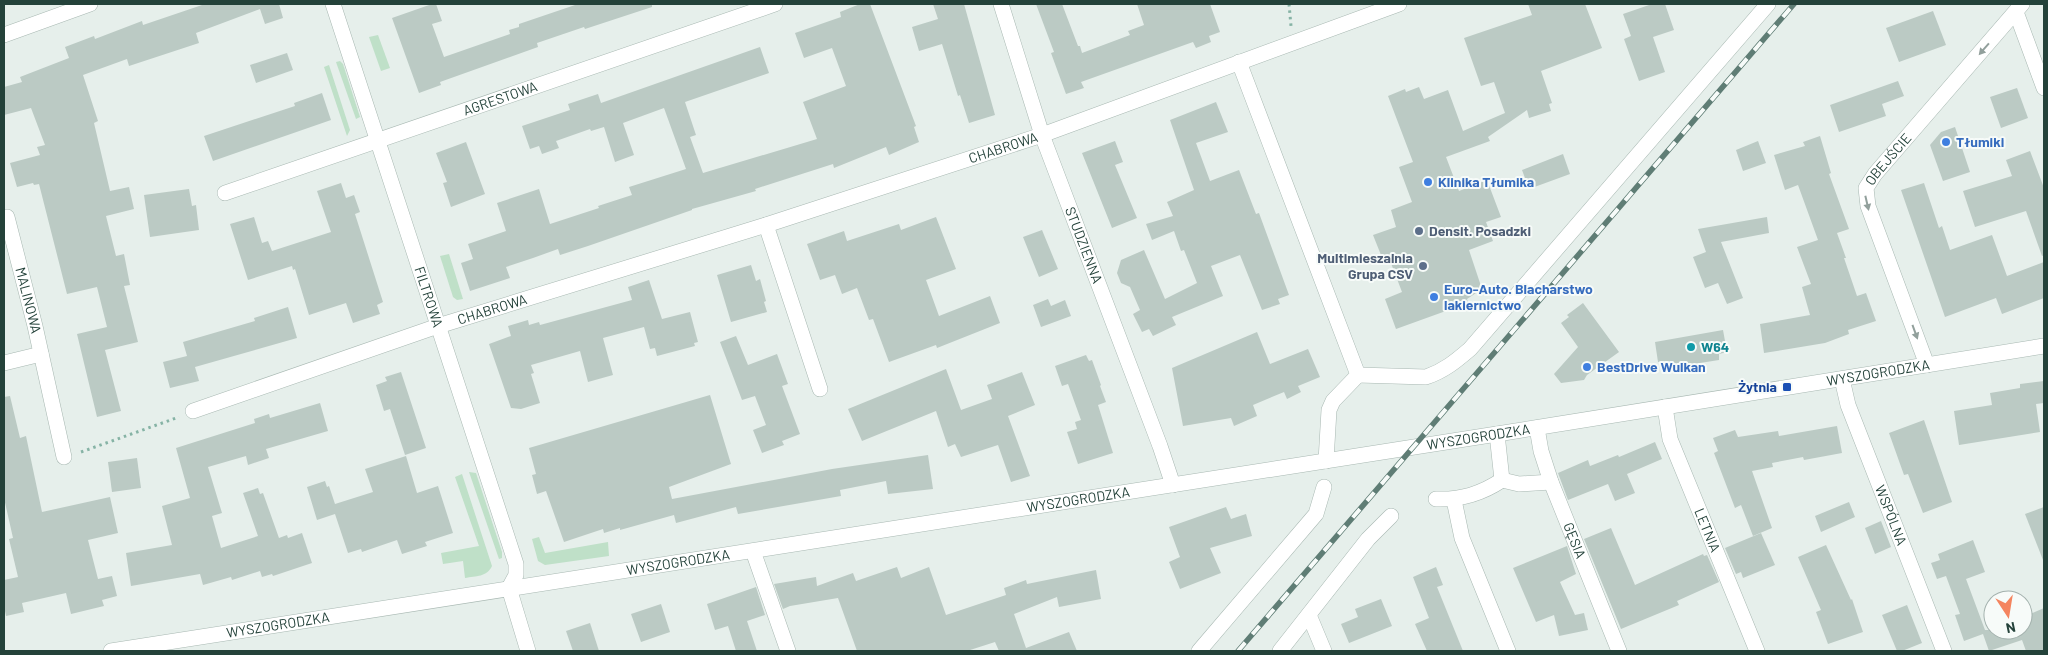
<svg xmlns="http://www.w3.org/2000/svg" width="2048" height="655" font-family="Barlow,sans-serif">
  <rect width="100%" height="100%" fill="#e6efeb"/>
  <g fill="#bfe0c8">
    <path d="M378,35L390,68L381,71L369,37Z"/>
    <path d="M340,61L343,64L360,117L356,119L336,62Z"/>
    <path d="M329,65L350,130L347,136L324,67Z"/>
    <path d="M449,254L463,299L457,300L453,297L440,256Z"/>
    <path d="M469,472L476,473L502,552V558L499,559Z"/>
    <path d="M462,474L492,566C487,577 476,576 465,578L463,561L443,564L441,553L479,546L455,477Z"/>
    <path d="M539,537L545,553L608,542L609,556L545,565L538,561L532,539Z"/>
  </g>
  <g fill="#bbcac4">
    <path d="M205,4H279L283,18L265,24L260,9L196,33L199,43L129,66L127,59L83,75L98,121L94,123L110,191L129,187L134,209L106,216L116,256L124,254L130,285L124,286L138,342L105,350L121,411L97,417L77,334L107,327L97,287L67,294L39,184L34,185L33,183L17,187L10,163L40,155L37,147L45,145L31,108L4,115V87L22,82L20,77L69,58L65,47L94,36L95,39L142,21L143,25Z"/>
    <path d="M432,4H436L442,21L432,24L444,57L510,34L509,30L519,27V24L578,4H652V7L585,29L584,27L537,43L538,47L440,82L441,85L419,93L392,18Z"/>
    <path d="M860,4H870L916,126L914,127L919,142L889,155L886,147L834,168L833,164L755,189L756,191L692,209V210L588,246L560,255L558,249L533,258L506,267L510,278L470,291L461,263L473,259L468,244L506,231L497,203L539,189L550,224L599,208L598,206L632,195L629,187L686,169L664,108L623,123L634,155L615,162L604,127L591,131L590,129L556,141L559,148L542,154L539,146L530,149L522,126L570,110L568,104L598,94L601,103L760,47L769,73L685,102L696,135L690,137L703,173L817,139L803,102L846,86L832,48L804,58L795,33L841,17L840,12Z"/>
    <path d="M933,4H964L995,115L969,123L960,95L958,96L942,44L919,51L912,27L938,19Z"/>
    <path d="M1036,4H1062L1078,46H1080L1082,53L1130,35L1128,31L1144,25L1137,4H1210L1220,32L1209,36L1211,42L1196,48L1193,42L1081,82L1084,88L1066,94L1051,53L1054,52Z"/>
    <path d="M1528,4H1585L1602,48L1541,71L1552,103L1549,104L1551,111L1529,118L1527,110L1488,137L1490,141L1446,157L1459,191L1487,180L1501,217L1486,222L1493,241L1469,250L1482,289L1467,299L1468,303L1396,329L1385,299L1402,292L1389,258L1383,260L1373,235L1396,227L1391,210L1412,202L1399,167L1413,162L1388,96L1405,89L1406,92L1419,87L1424,99L1448,90L1463,131L1505,113L1494,82L1481,86L1464,38L1532,15Z"/>
    <path d="M1652,4H1665L1674,30L1653,37L1665,72L1639,81L1624,39L1631,36L1623,14Z"/>
    <path d="M1933,11L1946,45L1899,62L1886,28Z"/>
    <path d="M287,53L293,70L256,83L250,65Z"/>
    <path d="M1898,81L1904,96L1882,104L1886,116L1839,132L1830,105Z"/>
    <path d="M2017,88L2028,118L2001,128L1990,97Z"/>
    <path d="M322,93L331,120L213,161L204,136L295,106L294,103Z"/>
    <path d="M1216,102L1228,132L1196,143L1210,181L1239,170L1256,214L1259,213L1289,295L1278,299L1280,304L1262,310L1240,255L1211,266L1223,296L1172,317L1176,325L1153,336L1149,329L1142,332L1133,314L1140,310L1130,287L1121,283L1117,273L1121,260L1144,250L1165,299L1197,283L1184,250L1181,251L1174,231L1152,240L1146,224L1173,216L1167,202L1194,190L1170,120Z"/>
    <path d="M1955,127L1970,172L1943,181L1930,145L1941,132Z"/>
    <path d="M1820,136L1831,173L1829,174L1849,229L1837,233L1846,258H1844L1857,296L1866,293L1876,321L1848,330L1849,334L1825,343L1764,353L1760,324L1810,315L1802,287L1811,284L1797,247L1818,240L1798,185L1785,190L1774,155L1805,146L1803,142Z"/>
    <path d="M1115,141L1123,162L1115,165L1137,218L1112,228L1082,153Z"/>
    <path d="M1758,141L1766,163L1743,171L1736,150Z"/>
    <path d="M466,142L485,194L451,207L443,183L447,182L436,153Z"/>
    <path d="M2030,151L2044,188V255L2042,256L2026,211L1975,227L1963,191L2012,176L2006,160Z"/>
    <path d="M1563,154L1570,174L1529,189L1522,170Z"/>
    <path d="M341,183L346,198L354,195L360,212L355,214L383,302L377,305L380,314L353,323L346,303L309,315L295,269L293,270L292,266L248,280L230,224L254,217L262,243L268,241L272,251L331,232L317,191Z"/>
    <path d="M1924,183L1939,228L1942,226L1950,250L1992,235L2007,276L2044,262V298L2002,314L1996,298L1945,317L1901,190Z"/>
    <path d="M189,189L192,206L196,205L199,230L150,237L144,195Z"/>
    <path d="M936,217L956,269L926,280L939,316L990,296L1000,323L937,348L936,345L889,362L873,319L869,320L857,288L842,294L835,275L820,280L807,244L844,231L847,241L899,224L901,230Z"/>
    <path d="M1767,217L1769,233L1721,242L1743,298L1727,304L1718,283L1705,288L1693,257L1706,252L1698,229Z"/>
    <path d="M1042,230L1058,269L1039,277L1023,237Z"/>
    <path d="M751,265L756,281L760,279L766,301L764,302L767,312L731,322L717,275Z"/>
    <path d="M649,280L662,319L690,312L698,342L694,343L695,346L657,356L655,348L650,349L644,327L603,338L613,375L588,382L580,351L531,365L534,373L531,374L540,403L521,409L511,408L489,344L511,336L508,326L528,320L529,325L539,322L540,325L632,300L628,287Z"/>
    <path d="M1048,299L1051,306L1065,300L1071,316L1041,327L1033,305Z"/>
    <path d="M1583,303L1619,352L1587,375L1584,380L1561,383L1554,374L1578,347L1561,323L1569,317L1567,315Z"/>
    <path d="M288,307L297,338L195,367L199,381L170,388L163,362L187,356L183,342L255,321L254,318Z"/>
    <path d="M1723,330L1727,352L1719,354V360L1668,368L1667,361L1658,362L1655,342Z"/>
    <path d="M1257,332L1270,364L1308,349L1320,377L1298,386L1301,392L1287,399L1284,392L1253,405L1257,416L1234,426L1231,418L1183,426L1172,368Z"/>
    <path d="M736,336L748,365L777,354L788,384L782,386L800,434L782,441L784,445L762,453L753,430L766,425L755,396L742,400L720,342Z"/>
    <path d="M1086,355L1089,361L1092,360L1101,385L1100,386L1106,402L1098,405L1113,453L1078,464L1067,432L1077,429L1075,422L1081,420L1068,384L1062,386L1055,366Z"/>
    <path d="M946,369L961,410L992,399L987,385L1022,372L1035,405L1008,416L1030,476L1011,482L998,445L961,457L955,444L948,447L936,411L862,441L848,409Z"/>
    <path d="M401,372L426,448L405,455L390,409L384,411L376,385L387,381L385,377Z"/>
    <path d="M2044,381V403L2036,404L2040,432L1959,445L1954,411L1992,405L1990,393L2020,388V384Z"/>
    <path d="M710,395L731,464L669,487L672,499L832,469L928,455L933,489L888,494L886,481L840,490L841,496L738,514L736,507L676,523L674,515L620,530V528L604,533L603,529L564,542L546,491L537,494L532,475L536,474L529,448Z"/>
    <path d="M10,396L20,438L26,436L42,512L110,497L118,533L88,540L98,579L112,576L117,596L102,600L104,606L71,614L66,593L22,603L24,612L6,616L4,606V580L18,577L9,539L13,538L4,498V397Z"/>
    <path d="M320,403L328,431L266,449L269,458L248,465L246,456L208,467L222,513L212,516L221,548L258,536L243,493L258,488L260,494L263,493L279,538L287,535L288,538L302,533L312,563L273,576L272,574L262,577L260,571L232,580L231,577L203,585L200,574L131,586L126,553L172,545L162,506L190,498L176,448L255,423L254,419L269,414L270,418Z"/>
    <path d="M1924,420L1952,502L1923,513L1908,474L1904,475L1889,433Z"/>
    <path d="M1837,426L1842,453L1804,460L1803,457L1772,463L1773,467L1752,471L1772,528L1753,536L1741,505L1735,508L1714,453L1718,451L1713,438L1735,430L1738,437L1778,431L1779,436Z"/>
    <path d="M1655,442L1662,459L1627,474L1635,493L1615,501L1608,484L1568,500L1558,473L1588,460L1590,466L1618,455L1619,457Z"/>
    <path d="M406,456L417,493L438,486L453,533L425,542L427,546L402,554L397,540L362,552L361,549L348,553L335,514L317,520L307,487L325,481L327,487L329,486L335,504L373,492L365,469Z"/>
    <path d="M137,458L141,488L112,492L108,462Z"/>
    <path d="M1849,502L1855,517L1821,532L1815,516Z"/>
    <path d="M1226,507L1231,519L1246,514L1252,536L1210,548L1221,573L1180,589L1169,562L1180,557L1169,527Z"/>
    <path d="M2044,507V560H2043L2025,514Z"/>
    <path d="M1881,521L1891,547L1875,554L1865,528Z"/>
    <path d="M1611,528L1635,585L1703,554L1704,556L1707,555L1719,582L1677,601L1679,605L1621,629L1584,539Z"/>
    <path d="M1761,533L1775,565L1743,578L1741,572L1736,574L1725,548Z"/>
    <path d="M1973,540L1985,572L1966,579L1985,630H2023V617L2044,608V651H2026L2022,640L1989,651L1983,634L1964,641L1955,615L1960,614L1946,576L1937,579L1931,563L1940,560L1938,554Z"/>
    <path d="M1826,545L1851,600L1852,599L1863,632L1828,644L1816,612L1821,610L1798,557Z"/>
    <path d="M1567,546L1576,574L1560,582L1575,615L1584,613L1588,630L1559,636L1554,615L1536,622L1513,568Z"/>
    <path d="M897,567L901,578L929,567L946,615L1006,595L1004,588L1026,580L1027,584L1096,570L1101,599L1059,607L1057,597L1014,614L1026,648L1069,632L1077,651H999L995,642L967,651H857L838,598L790,606L783,609L774,584L816,577L817,586L853,573L856,581Z"/>
    <path d="M1436,567L1443,585L1437,587L1463,651H1427L1415,624L1429,618L1413,577Z"/>
    <path d="M756,587L765,615L747,621L757,651H736L728,626L715,630L707,604Z"/>
    <path d="M1381,599L1392,626L1349,643L1341,624L1358,617L1355,609Z"/>
    <path d="M661,604L670,632L641,642L631,614Z"/>
    <path d="M1907,605L1922,643L1902,651H1897L1882,615Z"/>
    <path d="M590,623L599,651H573L566,631Z"/>
  </g>
  <g fill="none" stroke-linecap="round" stroke-linejoin="round">
    <g stroke="#a8b8b2" stroke-width="16">
      <g id="minor">
        <path id="s1" d="M333,4L516,564V575L509,588"/>
        <path id="s2" d="M1001,4L1042,135L1160,446L1173,485"/>
        <path d="M2016,12L2044,88"/>
        <path d="M4,35L90,4"/>
        <path d="M1239,62L1358,375L1333,401L1329,410L1326,461"/>
        <path id="s3" d="M225,193L775,4"/>
        <path id="s4" d="M7,217L35,326L64,457"/>
        <path d="M766,225L820,389"/>
        <path d="M4,363L41,354"/>
        <path id="s5" d="M1927,365L1868,206L1866,188L1875,174L2022,4"/>
        <path d="M1358,375L1426,377C1444,371 1456,361 1470,349L1768,4"/>
        <path id="s6" d="M1842,379L1848,405L1944,651"/>
        <path id="s7" d="M1665,407L1670,439L1757,651"/>
        <path id="s8" d="M193,411L438,326L766,225L1042,135L1399,4"/>
        <path id="s9" d="M1537,428L1541,451L1551,482L1619,651"/>
        <path d="M1497,434L1502,480"/>
        <path d="M1436,499C1461,500 1481,494 1502,480L1519,484L1551,482"/>
        <path d="M1454,500L1462,538L1508,651"/>
        <path d="M753,551L788,651"/>
        <path d="M509,588L528,651"/>
        <path d="M1309,615L1324,651"/>
        <path id="s10" d="M111,651L1497,434L2044,346"/>
        <path d="M1199,651L1316,514L1324,487"/>
        <path d="M1280,651L1368,539L1391,516"/>
      </g>
    </g>
    <g stroke="#86b3a5" stroke-width="3" stroke-dasharray="2.5 4" stroke-linecap="butt">
      <path d="M1289,4L1291,26"/>
      <path d="M81,452L179,417"/>
    </g>
    <use href="#minor" stroke="#fff" stroke-width="15"/>
    <g stroke="#5f7d75" stroke-width="5.5">
      <path id="rail" d="M1238,651L1794,4"/>
    </g>
    <use href="#rail" stroke="#f7fbf9" stroke-width="4" stroke-dasharray="11" stroke-linecap="butt"/>
  </g>
  <defs><path id="oneway-solid" d="M-6-.8H1V-3.2L6.5 0L1 3.2V.8H-6Z" transform="scale(1.25)"/></defs>
  <g fill="#92a09c">
    <use href="#oneway-solid" transform="translate(1984 49) rotate(131)"/>
    <use href="#oneway-solid" transform="translate(1867 203) rotate(77)"/>
    <use href="#oneway-solid" transform="translate(1915 332) rotate(70)"/>
  </g>
  <g fill="#3f7fe0" stroke="#f7fbf9" stroke-width="2">
    <circle cx="1946" cy="142" r="5"/>
    <circle cx="1428" cy="182" r="5"/>
    <circle cx="1434" cy="297" r="5"/>
    <circle cx="1587" cy="367" r="5"/>
  </g>
  <g fill="#5c6f8a" stroke="#f7fbf9" stroke-width="2">
    <circle cx="1419" cy="231" r="5"/>
    <circle cx="1423" cy="266" r="5"/>
  </g>
  <circle fill="#0f9aa8" stroke="#f7fbf9" stroke-width="2" cx="1691" cy="347" r="5"/>
  <rect fill="#1a4fb4" stroke="#f7fbf9" stroke-width="2" x="1782" y="382" width="10" height="10" rx="2.5"/>
  <g text-anchor="middle" stroke-width="4" stroke-linejoin="round" paint-order="stroke">
    <g font-size="14" fill="#24423a" stroke="#f7fbf9">
      <text dy="5" stroke="none"><textPath href="#s3" startOffset="291">AGRESTOWA</textPath></text>
      <text dy="5" stroke="none"><textPath href="#s8" startOffset="852">CHABROWA</textPath></text>
      <text dy="5" stroke="none"><textPath href="#s5" startOffset="224">OBEJŚCIE</textPath></text>
      <text dy="5" stroke="none"><textPath href="#s2" startOffset="255">STUDZIENNA</textPath></text>
      <text dy="5" stroke="none"><textPath href="#s1" startOffset="308">FILTROWA</textPath></text>
      <text dy="5" stroke="none"><textPath href="#s4" startOffset="86">MALINOWA</textPath></text>
      <text dy="5" stroke="none"><textPath href="#s8" startOffset="316">CHABROWA</textPath></text>
      <text dy="5" stroke="none"><textPath href="#s10" startOffset="1789">WYSZOGRODZKA</textPath></text>
      <text dy="5" stroke="none"><textPath href="#s10" startOffset="1384">WYSZOGRODZKA</textPath></text>
      <text dy="5" stroke="none"><textPath href="#s10" startOffset="979">WYSZOGRODZKA</textPath></text>
      <text dy="5" stroke="none"><textPath href="#s6" startOffset="145">WSPÓLNA</textPath></text>
      <text dy="5" stroke="none"><textPath href="#s7" startOffset="131">LETNIA</textPath></text>
      <text dy="5" stroke="none"><textPath href="#s9" startOffset="119">GĘSIA</textPath></text>
      <text dy="5" stroke="none"><textPath href="#s10" startOffset="574">WYSZOGRODZKA</textPath></text>
      <text dy="5" stroke="none"><textPath href="#s10" startOffset="169">WYSZOGRODZKA</textPath></text>
    </g>
    <g font-size="14" font-weight="bold" fill="#366cbe" stroke="#f7fbf9" text-anchor="start">
      <text x="1956" y="147">Tłumiki</text>
      <text x="1438" y="187">Klinika Tłumika</text>
      <text x="1444" y="294">Euro-Auto. Blacharstwo<tspan x="1444" dy="16">lakiernictwo</tspan></text>
      <text x="1597" y="372">BestDrive Wulkan</text>
    </g>
    <g font-size="14" font-weight="bold" fill="#4e5e75" stroke="#f7fbf9" text-anchor="start">
      <text x="1429" y="236">Densit. Posadzki</text>
      <text x="1413" y="263" text-anchor="end">Multimieszalnia<tspan x="1413" dy="16">Grupa CSV</tspan></text>
    </g>
    <g font-size="14" font-weight="bold" fill="#0d838f" stroke="#f7fbf9" text-anchor="start">
      <text x="1701" y="352">W64</text>
    </g>
    <g font-size="14" font-weight="bold" fill="#164399" stroke="#f7fbf9" text-anchor="end">
      <text x="1777" y="392">Żytnia</text>
    </g>
  </g>
  <rect width="2048" height="655" fill="none" stroke="#24423a" stroke-width="10"/>
  <g transform="translate(2008 615) rotate(168)"><circle r="24" fill="#f7fbf9" stroke="#a3b1ad"/>
  <path d="M0-4L9 19L0 12L-9 19Z" fill="#f4845f"/>
  <text y="-8" font-size="14" font-weight="bold" text-anchor="middle" fill="#24423a">N</text>
  </g>
</svg>
